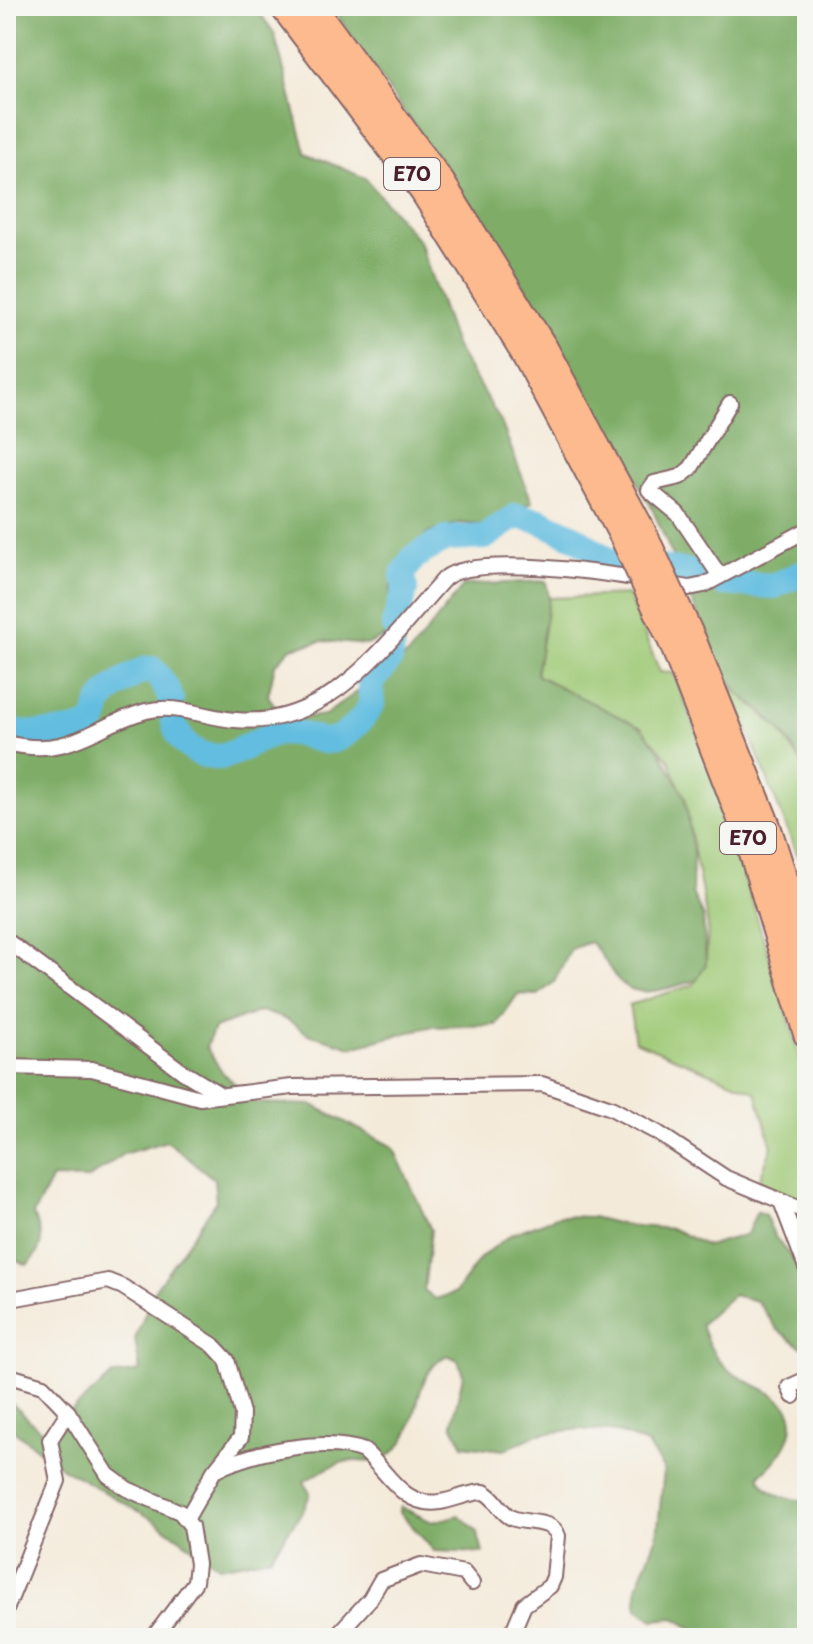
<svg xmlns="http://www.w3.org/2000/svg" width="813" height="1644" font-family="'Playpen Sans',sans-serif">
  <rect width="100%" height="100%" fill="#f6f6f2"/>
  <filter id="ink" filterUnits="userSpaceOnUse"><feTurbulence type="fractalNoise" baseFrequency=".0125" numOctaves="2"/><feDisplacementMap in="SourceGraphic" scale="16" xChannelSelector="R" yChannelSelector="G"/><feConvolveMatrix kernelMatrix="1 2 1 2 8 2 1 2 1" color-interpolation-filters="sRGB"/></filter>
  <filter id="wash" filterUnits="userSpaceOnUse"><feTurbulence type="fractalNoise" baseFrequency=".006" numOctaves="4" result="noise"/><feDisplacementMap in="SourceGraphic" scale="32" xChannelSelector="R" yChannelSelector="G"/><feGaussianBlur stdDeviation="1.8" result="paint"/><feColorMatrix in="noise" values="0 0 0 0 0 0 0 0 0 0 0 0 0 0 0 0 0 1.4 0 .05"/><feComposite in="paint" operator="in"/></filter>
  <g filter="url(#wash)">
    <rect width="100%" height="100%" fill="#f4ead9"/>
    <g fill="#9fc976" stroke="#747450" stroke-width="2">
      <path d="M628,595L660,672L673,673L705,753L793,1032L807,1088V1201L756,1188L772,1147L756,1092L635,1041L629,1005L693,985L706,964L708,926L685,802L669,759L641,728L536,675L549,598Z"/>
      <path d="M730,685L779,729L805,768L807,879Z"/>
    </g>
    <g fill="#7fad67" stroke="#646649" stroke-width="2">
      <path d="M6,6H255L274,33L306,153L365,178L419,241L455,345L501,422L532,502L483,525L459,523L428,533L412,550L391,585L387,635L367,645L324,641L291,648L275,665L268,696L286,720L325,715L408,655L464,585L546,581L549,598L536,675L642,728L661,752L685,797L693,852L692,893L703,917L706,964L697,980C674,986 635,1003 617,979C607,966 603,954 590,942L571,949L554,982L538,995L518,994L496,1025L429,1027L352,1047L308,1034L288,1020L261,1011L214,1028L206,1047L223,1073L255,1103L313,1105L393,1147L431,1230L424,1291L435,1299L455,1293L481,1257L512,1234L559,1216L592,1217L624,1225L673,1229L707,1246L747,1234L757,1211L765,1215L775,1237L796,1263L807,1298V1351L778,1330L757,1301L733,1295L701,1324C706,1342 714,1358 730,1371C743,1381 760,1386 774,1395C811,1419 783,1456 759,1476C766,1493 788,1501 807,1500V1638H697L695,1630L674,1618L653,1620L637,1609V1587L657,1536L664,1470L647,1444L617,1432L582,1429L538,1434L504,1450L463,1445L452,1424L463,1375L458,1360L447,1355C409,1376 424,1423 396,1450C375,1469 364,1458 344,1462C330,1465 316,1475 304,1481L310,1494L304,1509L270,1557L220,1567L154,1520L62,1468L6,1424V1398L41,1431L69,1413L113,1375L140,1371L135,1339L154,1291L216,1202L214,1179L167,1141L123,1154L88,1179L52,1178L33,1215C44,1236 45,1248 27,1265L6,1255Z"/>
      <path d="M331,6H807V796L803,783L805,768L786,737L765,714L740,695L718,662L652,508L544,315Z"/>
      <path d="M401,1507L432,1522L459,1515L477,1531L483,1553L434,1551L399,1511Z"/>
    </g>
    <g fill="none" stroke-linecap="round" stroke-linejoin="round">
      <g stroke="#62bde0" stroke-width="26">
        <path d="M722,583L774,586L807,571"/>
        <path d="M394,625L405,590L403,574L414,557L446,539L485,537L516,516L540,521L576,538L608,560L704,574"/>
        <path d="M173,718C176,731 180,741 192,749C225,771 245,741 277,733C293,730 305,736 319,740C342,746 362,720 372,704L370,685L390,659L392,648"/>
        <path d="M6,731C24,735 80,736 94,722C99,716 97,710 100,704C108,689 131,676 146,669H152C161,679 168,688 171,701"/>
      </g>
    </g>
  </g>
  <g filter="url(#ink)">
    <g fill="none" stroke-linecap="round" stroke-linejoin="round">
      <g stroke="#866668" stroke-width="18">
        <g id="street">
          <path d="M720,576L678,514L649,490L654,483L680,477L691,468L730,403"/>
          <path d="M666,584L689,588L704,585L807,530"/>
          <path d="M6,743C72,759 91,726 146,711C177,703 205,718 236,720C331,729 389,639 445,578C475,554 606,573 645,580"/>
          <path d="M6,940L183,1072L221,1095"/>
          <path d="M6,1067L92,1069L200,1098L292,1087L542,1084L611,1108L658,1133L726,1178L807,1212"/>
          <path d="M782,1204L807,1270"/>
          <path d="M6,1300L108,1281L123,1287L213,1345L227,1360L242,1413L241,1437L214,1471"/>
          <path d="M6,1375L43,1386L68,1412L50,1440L58,1481L6,1610"/>
          <path d="M793,1396L789,1387L807,1379"/>
          <path d="M68,1412L108,1475L127,1489L180,1512L191,1526L197,1564L195,1582L153,1638"/>
          <path d="M187,1518L214,1471C250,1452 325,1436 364,1451C388,1471 402,1508 440,1502C455,1500 468,1492 484,1492C497,1498 500,1513 512,1518C526,1524 553,1519 558,1536L554,1577L550,1586L524,1605L510,1638"/>
          <path d="M334,1638L370,1599L381,1580L421,1565L464,1573L472,1583"/>
        </g>
      </g>
      <g stroke="#866668" stroke-width="30">
        <g id="highway">
          <path d="M283,6L424,192L525,353"/>
          <path d="M312,6L441,182L544,348"/>
          <path d="M693,641L767,826L807,950"/>
          <path d="M674,646L748,837L807,1034"/>
        </g>
      </g>
      <use href="#street" stroke="#fff" stroke-width="14"/>
      <use href="#highway" stroke="#fcba8e" stroke-width="26"/>
      <g stroke="#866668" stroke-width="30" stroke-linecap="butt">
        <g id="highway-bridge">
          <path d="M544,348L642,531L693,641"/>
          <path d="M525,353L624,538L674,646"/>
        </g>
      </g>
      <use href="#highway-bridge" stroke="#fcba8e" stroke-width="26"/>
    </g>
  </g>
  <g text-anchor="middle" stroke-width="8" stroke-linejoin="round" paint-order="stroke">
    <g fill="#f6f6f2" stroke="#7e6067" stroke-width="2">
      <rect x="384" y="158" width="56" height="32" rx="6"/>
      <rect x="720" y="822" width="56" height="32" rx="6"/>
    </g>
    <g font-size="20" font-weight="bold" fill="#4a1f2b">
      <text x="412" y="181">E70</text>
      <text x="748" y="845">E70</text>
    </g>
  </g>
  <rect width="813" height="1644" fill="none" stroke="#f6f6f2" stroke-width="32"/>
</svg>
